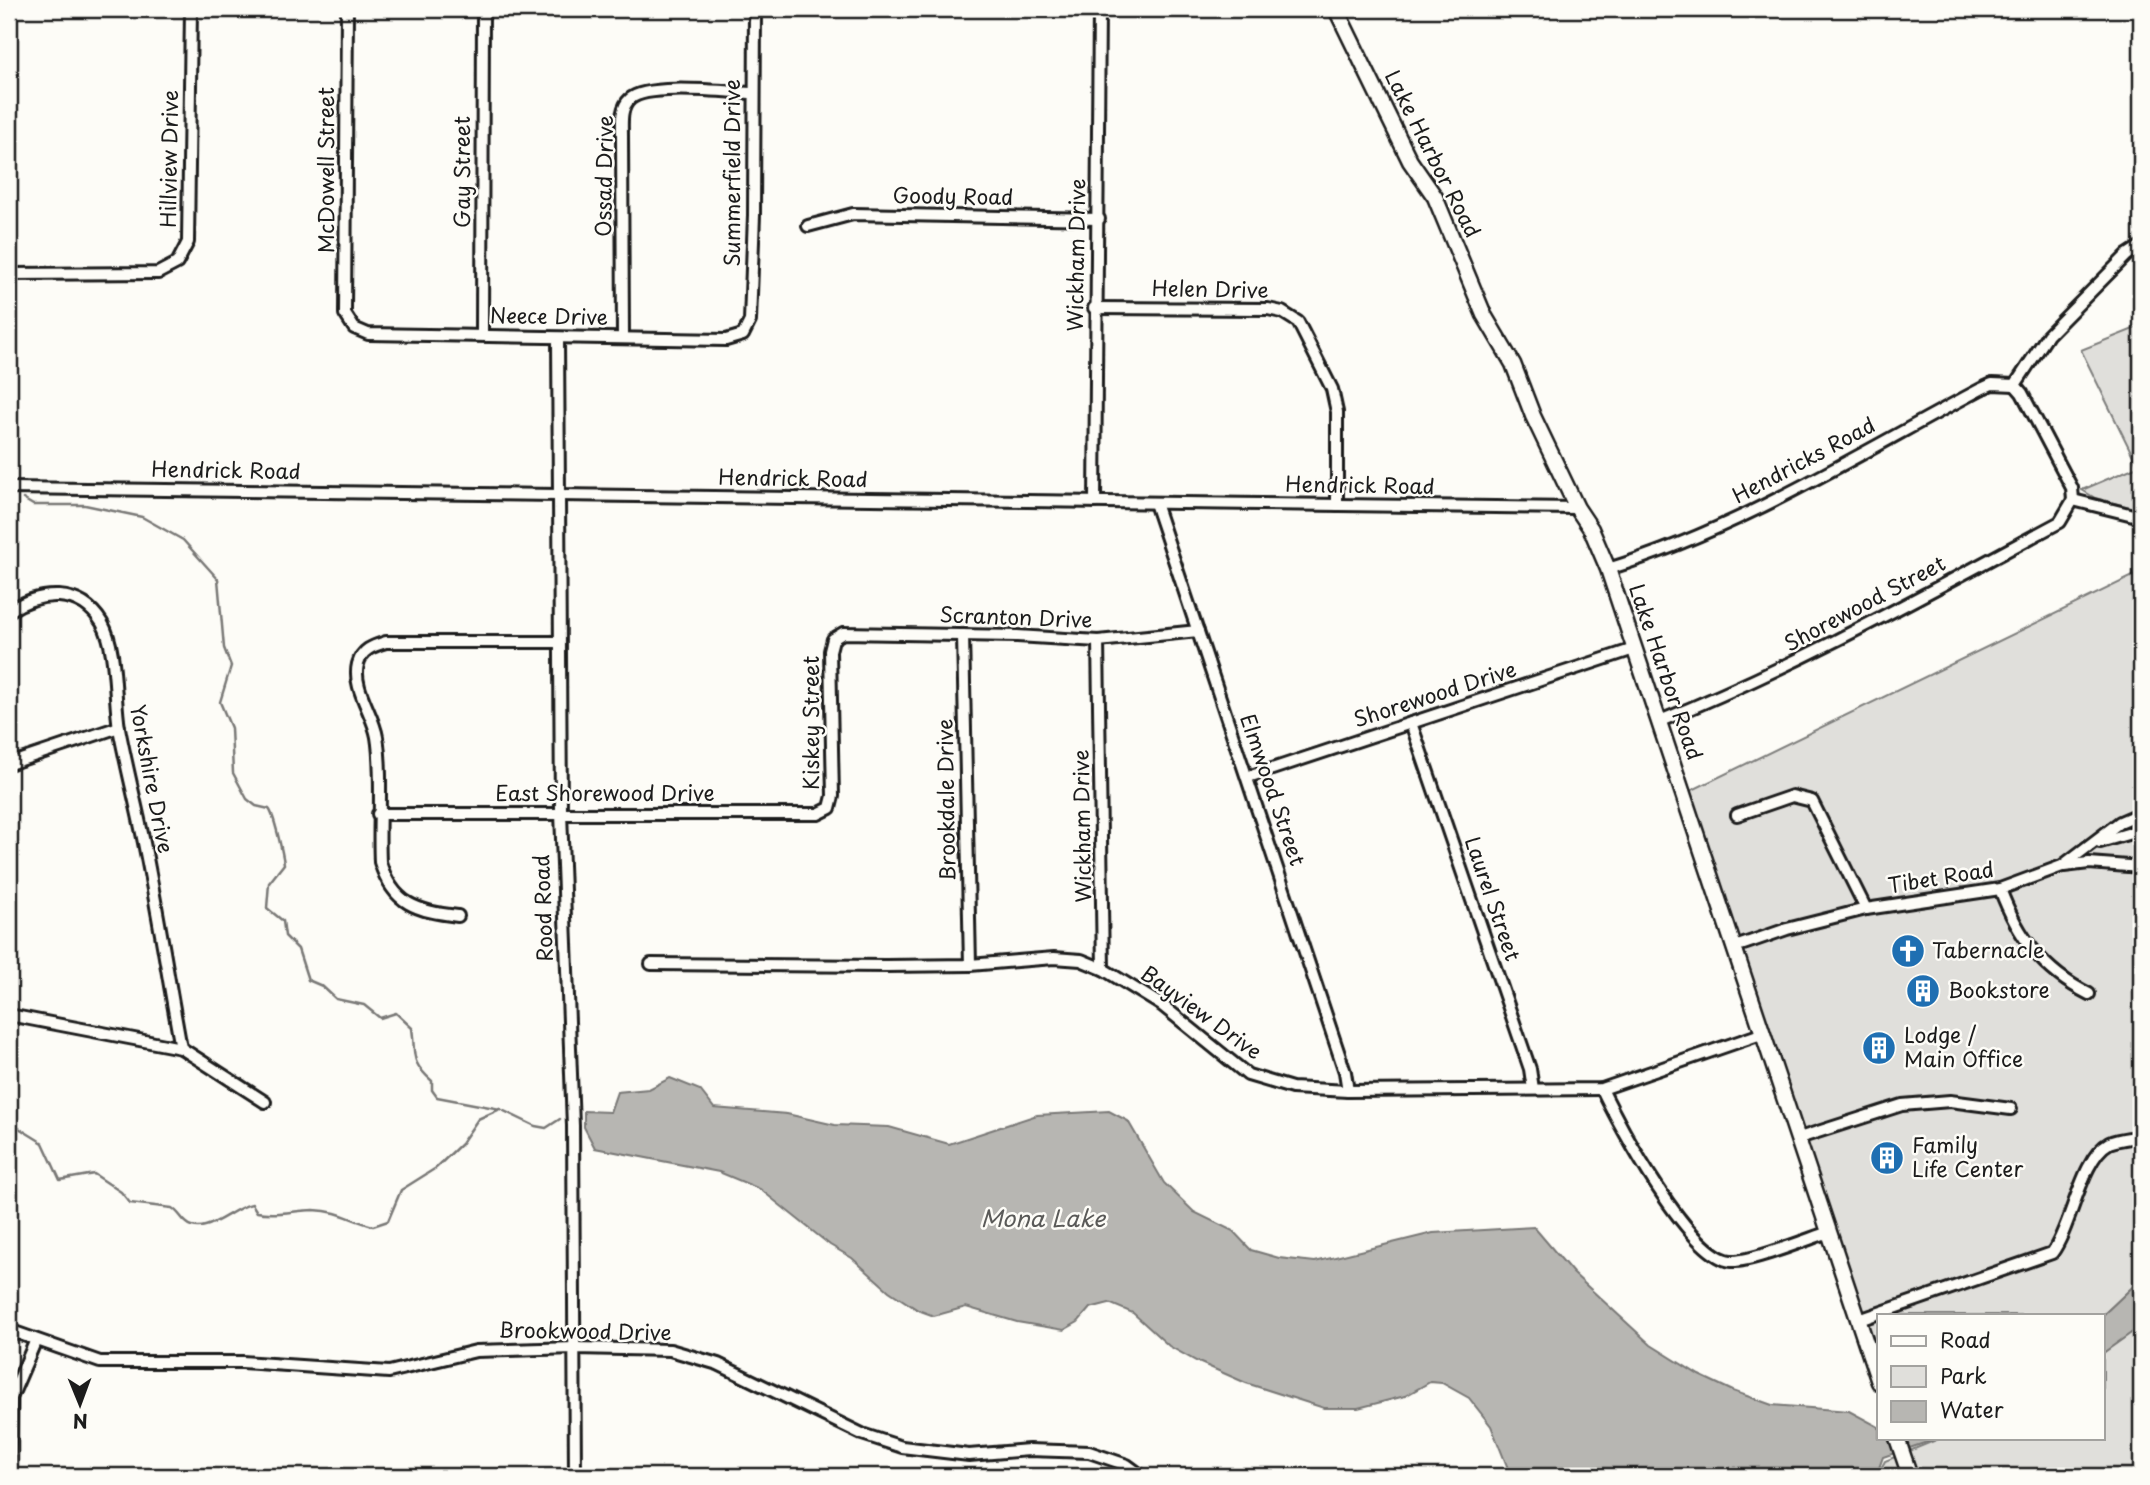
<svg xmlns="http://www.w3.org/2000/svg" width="2150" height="1485" font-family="'Playpen Sans',sans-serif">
  <rect width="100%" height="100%" fill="#fdfcf7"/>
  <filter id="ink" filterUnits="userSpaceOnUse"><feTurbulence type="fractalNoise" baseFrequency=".0143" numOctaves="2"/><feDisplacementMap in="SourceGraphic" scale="14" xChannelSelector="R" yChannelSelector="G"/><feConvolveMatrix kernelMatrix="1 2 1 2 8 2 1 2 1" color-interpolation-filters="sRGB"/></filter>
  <g filter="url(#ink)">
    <g fill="#e0dfdb" stroke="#7e7e7c" stroke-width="2">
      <path d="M2141,326V510L2095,498L2082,490L2138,466L2081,350Z"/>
      <path d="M2141,572V1279L2103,1315H1879V1382L1684,794Z"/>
      <path d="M2141,1326V1476H1877L1885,1461L1941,1438H2103V1353L2115,1342Z"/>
    </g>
    <g fill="#b7b6b2" stroke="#797876" stroke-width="2">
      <path d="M670,1078L700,1090L714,1108L787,1114L835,1125L889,1127L949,1144L1037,1115L1109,1111L1128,1121L1164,1183L1194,1212L1233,1231L1251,1250L1279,1258L1315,1262L1433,1233L1534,1227L1573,1273L1651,1345L1699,1375L1733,1391L1772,1405L1849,1411L1879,1427V1438H1939L1883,1457L1876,1476H1511L1491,1426L1469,1398L1442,1383L1430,1382L1405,1396L1358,1408H1324L1246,1383L1196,1361L1169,1346L1133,1313L1109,1303L1090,1308L1078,1322L1064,1330L1017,1322L966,1307L934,1316L918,1310L889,1291L852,1258L830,1245L760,1189L719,1172L595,1148L584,1127V1111L610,1112L617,1092L649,1089Z"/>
      <path d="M2141,1279V1326L2103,1353V1315Z"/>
    </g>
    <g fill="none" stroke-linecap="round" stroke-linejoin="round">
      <g stroke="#797876" stroke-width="2.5">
        <path d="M23,499L33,505H85L142,517L183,540L218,579L224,648L231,666L220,702L231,728L233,773L247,799L256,806L269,809C274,814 283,855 284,864L269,883L267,908L283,921L285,936L298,949L308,980L322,986L336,999L364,1005L380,1018L396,1013L412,1028C416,1055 409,1061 432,1081V1090L437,1097L500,1109L535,1126L546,1128L560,1119"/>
        <path d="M9,1122L43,1143L60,1180L94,1174L121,1192L130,1203L172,1208C179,1212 181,1219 187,1223C205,1238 232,1207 252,1204L257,1212C277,1216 295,1210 314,1210C340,1211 350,1220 373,1226L388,1221L401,1190L436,1168L461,1144L478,1119L498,1110"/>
      </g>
      <g stroke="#1c1c1c" stroke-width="16">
        <g id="street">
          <path d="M347,9L345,314L354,328L368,334L726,340L743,335L750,321L754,215L755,9"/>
          <path d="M9,125V9"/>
          <path d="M808,226L853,214L1099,219"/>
          <path d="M9,274L158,273L177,263L188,242L191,9"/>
          <path d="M1094,308L1268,309L1282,312L1298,322L1332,389L1337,412V505"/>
          <path d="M482,335L483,9"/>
          <path d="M558,338L561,813L573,1126L575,1476"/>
          <path d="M623,338L622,135C622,123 620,108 630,99C647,83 727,92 753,93"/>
          <path d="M2015,385L2048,335L2127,255L2141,246"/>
          <path d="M2015,385L2022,393L2072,488L2073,500"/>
          <path d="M9,488L1577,508"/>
          <path d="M2073,500L2141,517"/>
          <path d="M1095,502L1099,9"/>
          <path d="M1155,503L1345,1072L1348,1091"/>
          <path d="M1608,569C1740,529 1860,453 1981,389L1992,384L2015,385"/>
          <path d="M9,611C40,591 80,587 102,623C117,648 114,698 119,728C127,770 138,811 146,853C159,918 169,983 181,1048"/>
          <path d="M963,635L970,965"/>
          <path d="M1098,641L1103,969"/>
          <path d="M1660,721C1799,665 1929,592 2060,522L2073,500"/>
          <path d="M1411,723L1530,1069L1533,1089"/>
          <path d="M9,764L119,727"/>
          <path d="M1248,777L1634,649"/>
          <path d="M378,814H818L830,808L833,796L830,651L833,639L843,633L1017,636L1098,641L1198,631"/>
          <path d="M1737,815L1792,796L1812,801L1866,909"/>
          <path d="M2100,842L2141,830"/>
          <path d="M2064,866L2089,863L2141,867"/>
          <path d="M2000,889C2018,937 2043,971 2089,994"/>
          <path d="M9,916V912"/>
          <path d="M458,916C417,911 393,905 380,862C378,824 383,772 377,737C373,713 352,688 358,664C362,649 373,646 386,642H559"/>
          <path d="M1735,947L1787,929L1866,909L2000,889L2062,866L2120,822L2141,813"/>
          <path d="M651,964L886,966L970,965L1054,958L1081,960L1103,969L1163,1006L1248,1075L1292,1088L1348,1091L1602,1089L1764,1033"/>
          <path d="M9,1015L181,1048L265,1102"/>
          <path d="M1602,1089C1620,1127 1690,1257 1731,1261C1749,1263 1808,1239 1829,1232"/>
          <path d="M1799,1138L1902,1105L1950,1101L2011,1109"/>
          <path d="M1859,1320L2052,1253C2072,1226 2081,1158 2109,1143C2118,1139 2132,1138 2141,1136"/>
          <path d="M9,1330L100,1362H242L389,1372L476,1351L575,1348L670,1350L718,1364L862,1434L902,1447L969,1455L1029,1450L1089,1452L1127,1465L1142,1476"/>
          <path d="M9,1473L11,1398L35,1342"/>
        </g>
      </g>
      <g stroke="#1c1c1c" stroke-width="19">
        <g id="secondary">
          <path d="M1336,9L1410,161L1435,197L1484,315L1513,364L1533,416L1577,508L1591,529L1608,569L1879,1382"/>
          <path d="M1897,1438L1910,1476"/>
        </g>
      </g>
      <use href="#street" stroke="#fdfcf7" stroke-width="10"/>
      <use href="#secondary" stroke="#fdfcf7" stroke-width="14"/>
    </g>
  </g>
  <defs>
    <g id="church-disc" transform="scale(1.75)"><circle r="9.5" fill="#1f6fb2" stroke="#fdfcf7"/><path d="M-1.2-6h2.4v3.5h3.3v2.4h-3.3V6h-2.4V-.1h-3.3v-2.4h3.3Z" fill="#fff"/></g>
    <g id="building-disc" transform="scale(1.75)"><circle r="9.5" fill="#1f6fb2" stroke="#fdfcf7"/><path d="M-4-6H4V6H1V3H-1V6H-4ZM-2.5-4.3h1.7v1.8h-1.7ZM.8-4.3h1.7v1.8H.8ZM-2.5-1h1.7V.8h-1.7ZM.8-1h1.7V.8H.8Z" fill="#fff"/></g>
  </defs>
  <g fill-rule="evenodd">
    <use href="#church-disc" x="1908" y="951"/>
    <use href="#building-disc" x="1923" y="991"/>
    <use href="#building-disc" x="1879" y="1048"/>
    <use href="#building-disc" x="1887" y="1158"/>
  </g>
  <g text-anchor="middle" stroke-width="5" stroke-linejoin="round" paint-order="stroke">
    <g font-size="21" fill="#1c1c1c" stroke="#fdfcf7">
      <text transform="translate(1432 154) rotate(63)" y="7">Lake Harbor Road</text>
      <text transform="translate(170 159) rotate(-89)" y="7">Hillview Drive</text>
      <text transform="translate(327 170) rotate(-90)" y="7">McDowell Street</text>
      <text transform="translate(463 172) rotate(-90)" y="7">Gay Street</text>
      <text transform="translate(733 173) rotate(-90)" y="7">Summerfield Drive</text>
      <text transform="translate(605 176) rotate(-89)" y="7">Ossad Drive</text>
      <text transform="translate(953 197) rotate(1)" y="7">Goody Road</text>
      <text transform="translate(1077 255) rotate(-89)" y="7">Wickham Drive</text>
      <text transform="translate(1210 290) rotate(1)" y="7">Helen Drive</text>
      <text transform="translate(549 317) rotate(1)" y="7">Neece Drive</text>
      <text transform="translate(1804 461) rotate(-28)" y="7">Hendricks Road</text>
      <text transform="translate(226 471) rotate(1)" y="7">Hendrick Road</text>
      <text transform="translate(793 479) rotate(1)" y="7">Hendrick Road</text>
      <text transform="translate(1360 486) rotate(1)" y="7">Hendrick Road</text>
      <text transform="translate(1865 604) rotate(-28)" y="7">Shorewood Street</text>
      <text transform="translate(1016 618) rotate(2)" y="7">Scranton Drive</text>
      <text transform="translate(1665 672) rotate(71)" y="7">Lake Harbor Road</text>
      <text transform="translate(1435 695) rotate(-18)" y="7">Shorewood Drive</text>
      <text transform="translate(812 723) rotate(-90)" y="7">Kiskey Street</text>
      <text transform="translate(151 779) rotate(79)" y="7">Yorkshire Drive</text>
      <text transform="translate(1272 790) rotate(71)" y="7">Elmwood Street</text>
      <text x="605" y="801">East Shorewood Drive</text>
      <text transform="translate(947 800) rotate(-91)" y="7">Brookdale Drive</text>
      <text transform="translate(1083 826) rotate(-91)" y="7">Wickham Drive</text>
      <text transform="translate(1941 878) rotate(-9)" y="7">Tibet Road</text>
      <text transform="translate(1492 899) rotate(71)" y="7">Laurel Street</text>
      <text transform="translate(544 908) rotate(-92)" y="7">Rood Road</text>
      <text transform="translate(1201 1013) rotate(36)" y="7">Bayview Drive</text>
      <text transform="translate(585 1332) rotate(1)" y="7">Brookwood Drive</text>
    </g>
    <g font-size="21" fill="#1c1c1c" stroke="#fdfcf7" text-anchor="start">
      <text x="1932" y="958">Tabernacle</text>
      <text x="1948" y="998">Bookstore</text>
      <text x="1904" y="1043">Lodge /<tspan x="1904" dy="24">Main Office</tspan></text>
      <text x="1912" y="1153">Family<tspan x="1912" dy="24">Life Center</tspan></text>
    </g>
    <g font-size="23" font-style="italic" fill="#5a5a58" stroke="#fdfcf7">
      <text x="1043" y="1227">Mona Lake</text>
    </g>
  </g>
  <rect width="2150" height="1485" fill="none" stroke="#fdfcf7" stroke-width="35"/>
  <rect x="18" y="18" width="2115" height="1450" fill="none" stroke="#1c1c1c" stroke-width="2.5" filter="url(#ink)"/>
  <rect x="1877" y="1314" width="228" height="126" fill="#fdfcf7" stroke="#a3a29f" stroke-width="2"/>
  <rect x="1891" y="1336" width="35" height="10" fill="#fdfcf7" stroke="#a3a29f" stroke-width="2"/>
  <text x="1940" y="1348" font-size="21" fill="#1c1c1c">Road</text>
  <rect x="1891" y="1366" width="35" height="21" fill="#e0dfdb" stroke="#a3a29f" stroke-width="2"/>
  <text x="1940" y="1384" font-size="21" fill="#1c1c1c">Park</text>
  <rect x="1891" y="1401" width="35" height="21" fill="#b7b6b2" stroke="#a3a29f" stroke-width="2"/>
  <text x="1940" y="1418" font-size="21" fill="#1c1c1c">Water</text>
  <g transform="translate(80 1404) rotate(179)" stroke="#fdfcf7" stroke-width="5" paint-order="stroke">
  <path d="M0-5L12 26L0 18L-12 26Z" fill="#1c1c1c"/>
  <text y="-10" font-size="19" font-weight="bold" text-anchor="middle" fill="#1c1c1c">N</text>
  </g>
</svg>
